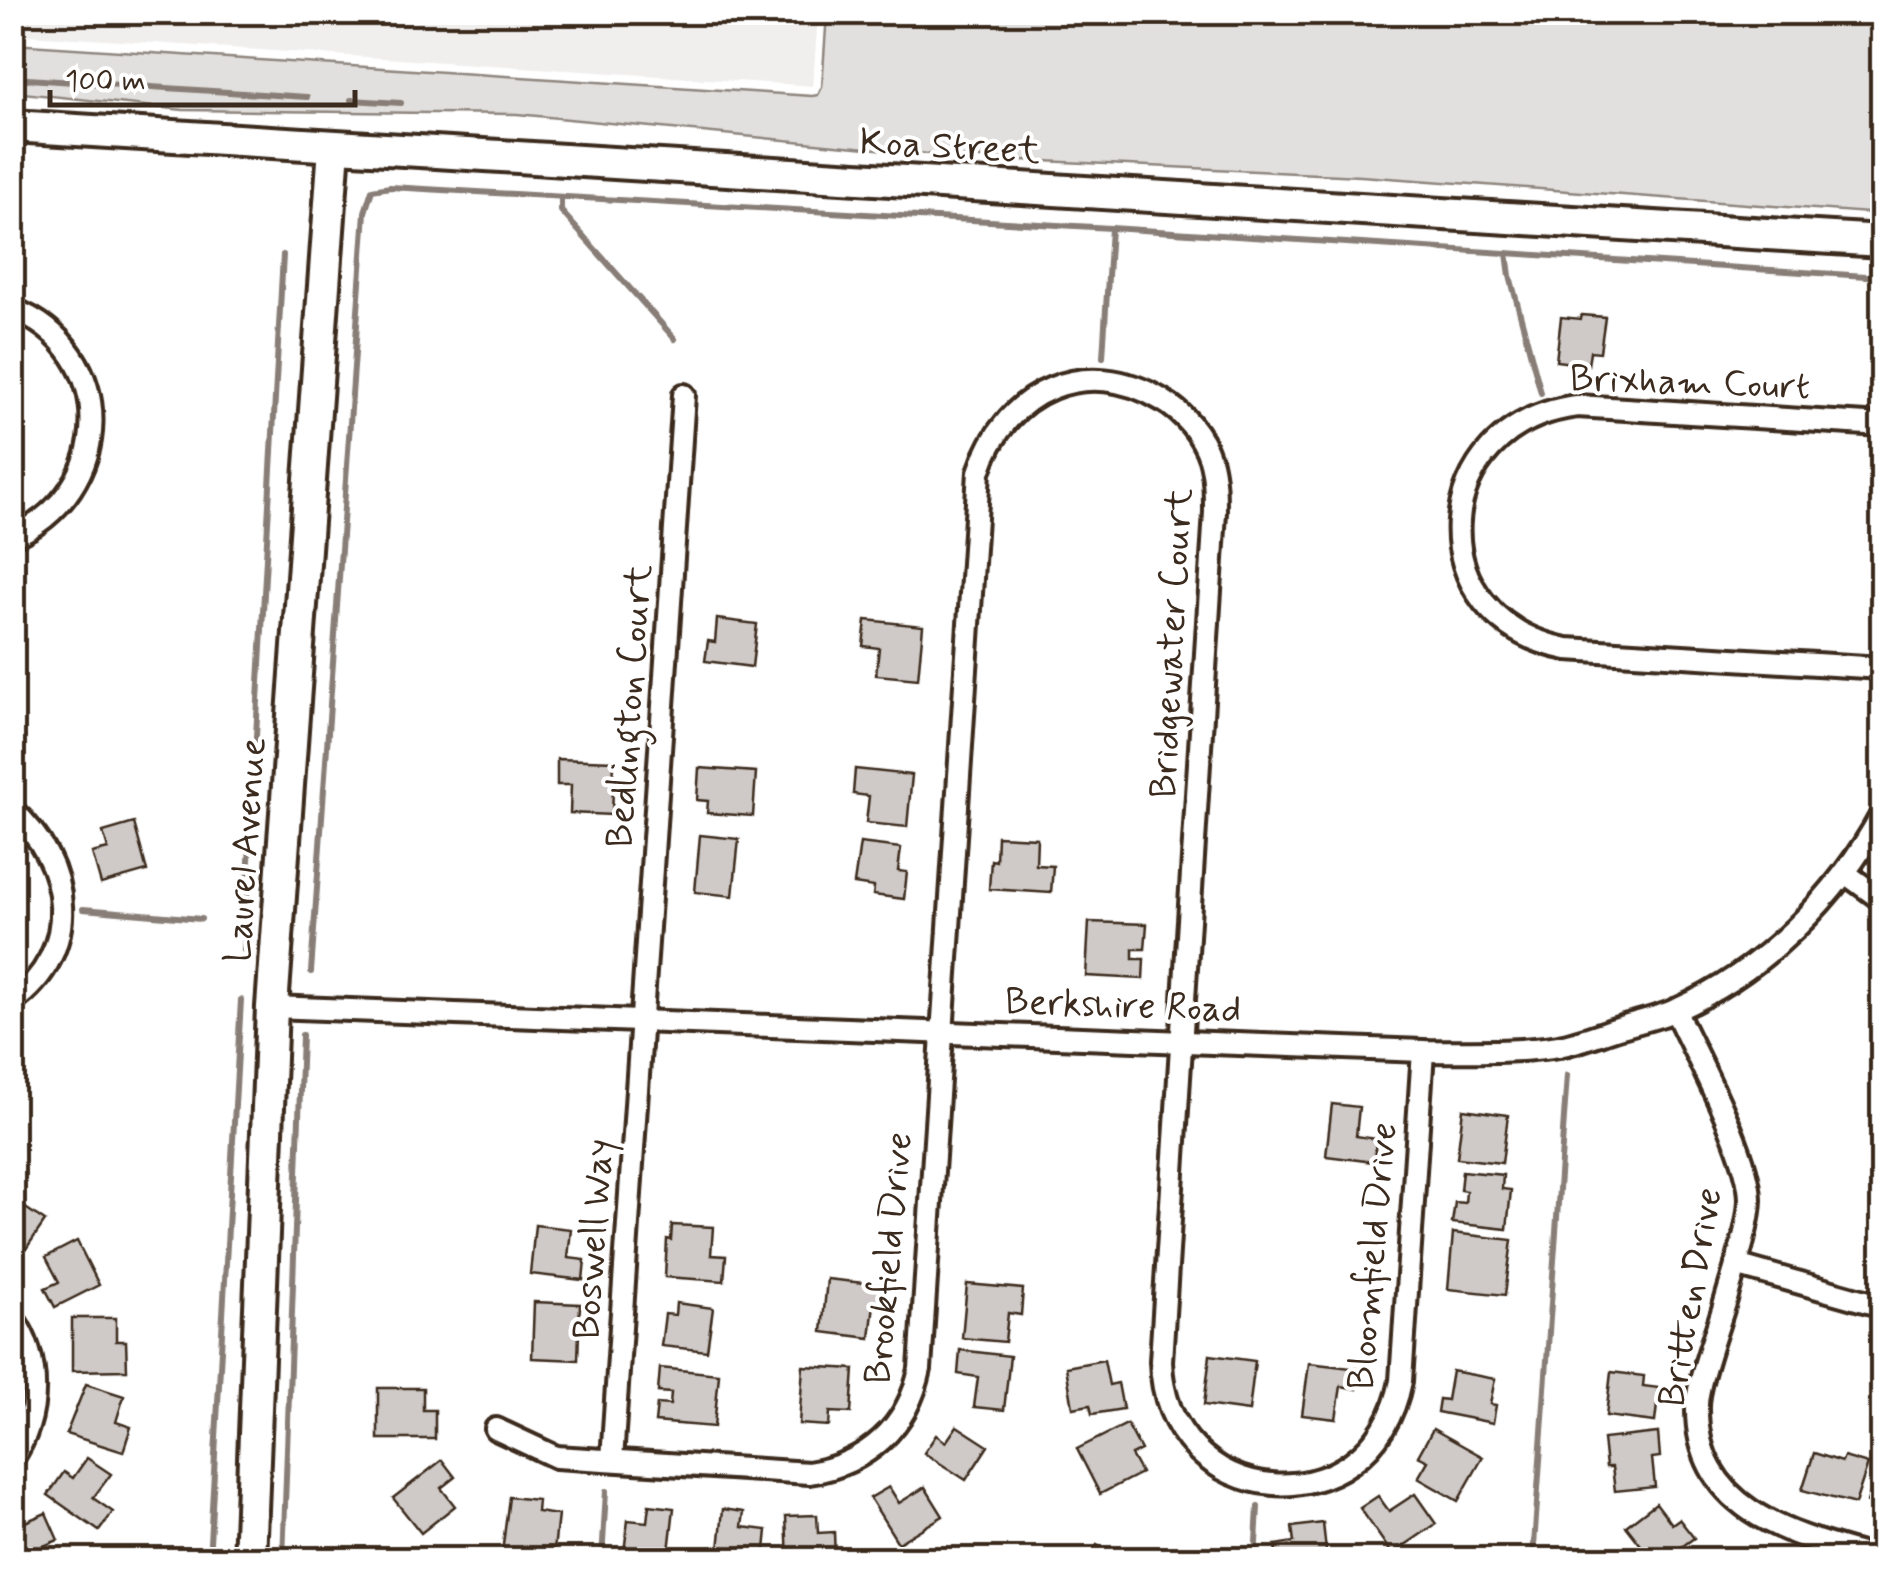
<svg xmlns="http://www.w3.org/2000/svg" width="1895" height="1572" font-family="Mynerve,sans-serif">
  <rect width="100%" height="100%" fill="#fff"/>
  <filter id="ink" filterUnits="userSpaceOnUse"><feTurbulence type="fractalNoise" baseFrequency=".01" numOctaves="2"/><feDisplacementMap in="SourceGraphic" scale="20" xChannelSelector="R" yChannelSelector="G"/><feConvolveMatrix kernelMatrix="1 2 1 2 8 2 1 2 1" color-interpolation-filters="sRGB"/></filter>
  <g filter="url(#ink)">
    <path fill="#f1efee" d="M12,13L13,12L818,13L813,86L13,34Z"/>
    <path fill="#e2e0de" stroke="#8e857e" stroke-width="2.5" d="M827,13H1882V214L1361,176L959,157L517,114L183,110L13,92V44L812,96L818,95L822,87Z"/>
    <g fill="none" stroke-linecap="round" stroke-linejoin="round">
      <g stroke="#887e77" stroke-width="6">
        <path d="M12,78L307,97"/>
        <path d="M351,100L401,103"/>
        <path d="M561,197V211L675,339"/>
        <path d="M1507,253L1510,276L1541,393"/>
        <path d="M1103,357L1111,228"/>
        <path d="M83,909L201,919"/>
        <path d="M244,950L283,255"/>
        <path d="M311,972L365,212L372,190L390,187L1111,228L1882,277"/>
        <path d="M209,1560L241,1000"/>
        <path d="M283,1560L302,1035"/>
        <path d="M602,1560L606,1491"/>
        <path d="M1255,1560L1258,1507"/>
        <path d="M1533,1560L1567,1075"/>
      </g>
    </g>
    <g fill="#cfcac7" stroke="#3b2a1e" stroke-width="2.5">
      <path d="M1581,315L1605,317L1600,352L1590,351L1588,365L1556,361L1561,317L1580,319Z"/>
      <path d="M717,619L757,624L752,667L705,661L708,641L715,642Z"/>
      <path d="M866,620L923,626L918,679L876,675L879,648L863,646Z"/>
      <path d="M557,759L614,761L612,815L570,813L571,785H557Z"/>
      <path d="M699,768L756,772L753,816L707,813L708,801L697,800Z"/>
      <path d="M855,769L912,775L907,827L866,823L869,796L853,794Z"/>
      <path d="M134,823L147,871L101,884L92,853L108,849L103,832Z"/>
      <path d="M700,835L739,839L733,896L695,892Z"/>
      <path d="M997,836L1037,838L1036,865L1053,866L1051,893L989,889L991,860L996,861Z"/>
      <path d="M860,843L901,848L898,871L907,872L904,899L873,895L874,887L854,884Z"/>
      <path d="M1089,922L1147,924L1145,949H1133V959H1144L1143,979L1086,976Z"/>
      <path d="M1332,1104L1359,1107L1356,1136L1376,1139L1374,1162L1326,1156Z"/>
      <path d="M1463,1109L1508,1115L1502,1163L1457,1158Z"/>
      <path d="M1462,1171L1503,1175L1502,1189L1511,1190L1507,1229L1452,1223L1455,1202L1465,1203L1466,1191L1460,1190Z"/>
      <path d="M12,1199L45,1221L17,1262L12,1259Z"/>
      <path d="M535,1225L571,1229L568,1258L585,1260L583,1280L530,1274Z"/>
      <path d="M672,1225L713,1227L711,1255L726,1256L724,1281L665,1277L667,1239L671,1240Z"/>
      <path d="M1453,1233L1512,1240L1505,1295L1448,1289Z"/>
      <path d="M77,1241L99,1285L55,1307L45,1288L59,1282L46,1257Z"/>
      <path d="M827,1279L883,1285L881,1305L874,1304L870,1338L822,1332Z"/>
      <path d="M967,1284L1023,1289L1021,1315L1008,1313L1005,1342L962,1338Z"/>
      <path d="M534,1302L580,1304L578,1360L532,1358Z"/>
      <path d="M676,1303L713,1308L707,1351L661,1346L665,1314L675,1315Z"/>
      <path d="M72,1318H116V1341H126L127,1370L72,1371Z"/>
      <path d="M960,1350L1010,1356L1004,1410L974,1407L978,1377L958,1374Z"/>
      <path d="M1210,1355L1255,1361L1249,1411L1204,1405Z"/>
      <path d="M1104,1360L1109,1385L1118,1383L1123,1409L1092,1414L1090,1405L1073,1408L1066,1367Z"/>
      <path d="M1309,1363L1360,1369L1357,1389L1341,1386L1336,1419L1302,1415Z"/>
      <path d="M803,1366L854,1369L851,1413L830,1412L829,1426L799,1424Z"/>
      <path d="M660,1368L719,1374L714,1427L655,1422L657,1404L670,1405L671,1393L658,1392Z"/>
      <path d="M1452,1371L1495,1379L1490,1404L1496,1405L1493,1423L1437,1412L1439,1399L1447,1400Z"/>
      <path d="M1611,1372L1644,1376L1643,1386L1659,1388L1655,1422L1606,1416Z"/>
      <path d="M86,1384L124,1396L116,1422L131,1427L123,1452L66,1434Z"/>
      <path d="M378,1388H423V1410H435V1439H378Z"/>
      <path d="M1127,1424L1141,1450L1131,1455L1141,1473L1100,1494L1077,1449Z"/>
      <path d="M957,1426L988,1446L966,1480L924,1453L936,1435L946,1442Z"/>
      <path d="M1433,1429L1483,1457L1458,1501L1418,1478L1428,1461L1418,1456Z"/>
      <path d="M1658,1433L1660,1457L1652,1458L1655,1487L1615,1491L1612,1467H1606L1603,1439Z"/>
      <path d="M1814,1453L1842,1462L1844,1457L1868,1464L1855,1504L1802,1490Z"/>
      <path d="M87,1458L111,1474L93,1498L113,1512L99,1531L48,1495L64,1472L73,1478Z"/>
      <path d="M442,1460L455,1477L441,1488L455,1506L421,1533L393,1498Z"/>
      <path d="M1880,1464H1882V1507L1867,1502Z"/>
      <path d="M889,1487L899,1503L925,1487L943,1516L898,1543L870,1498Z"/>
      <path d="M1415,1494L1436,1524L1392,1554L1360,1508L1378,1496L1389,1511Z"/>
      <path d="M509,1497L538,1500L537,1512L558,1515L553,1559L502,1553Z"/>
      <path d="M1656,1503L1672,1524L1679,1519L1694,1538L1669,1556L1663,1549L1651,1558L1626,1526Z"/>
      <path d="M649,1505L674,1508L668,1560H623L628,1520L647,1522Z"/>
      <path d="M723,1509L744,1512L742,1527L767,1530L764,1560H718Z"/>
      <path d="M46,1513L58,1540L34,1550L38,1560H12V1520L16,1519L18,1525Z"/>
      <path d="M817,1515L818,1533L834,1532L835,1560H788L786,1516Z"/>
      <path d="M1323,1523L1327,1560H1277L1275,1545L1294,1542L1292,1527Z"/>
      <path d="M1097,1545L1123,1560H1089Z"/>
    </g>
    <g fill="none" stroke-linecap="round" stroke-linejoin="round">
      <g stroke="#3b2a1e" stroke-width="28">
        <g id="street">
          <path d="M12,309C120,351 116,492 12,537"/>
          <path d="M1882,425L1577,406C1427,425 1415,620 1567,649L1882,668"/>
          <path d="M12,810C72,863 83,951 12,1002"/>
          <path d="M1845,873L1882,900"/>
          <path d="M272,1007L1423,1051C1468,1051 1515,1053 1559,1046C1579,1042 1599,1034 1618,1028C1637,1022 1658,1018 1676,1010C1764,971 1837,897 1882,814"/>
          <path d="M1675,1010C1696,1056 1750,1154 1750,1200C1749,1228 1735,1268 1727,1296C1720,1322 1697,1381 1697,1406C1695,1515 1798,1536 1882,1560"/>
          <path d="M1736,1265L1882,1306"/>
          <path d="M12,1317C42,1359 41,1417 12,1459"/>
          <path d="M496,1429L556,1457L809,1473C867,1464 908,1427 920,1369L979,472C1005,390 1087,354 1162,400C1184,413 1202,434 1210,459C1215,476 1215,494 1215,512L1161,1361C1165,1511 1371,1532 1401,1381L1423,1051"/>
          <path d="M612,1460L684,395"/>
        </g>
      </g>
      <g stroke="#3b2a1e" stroke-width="38">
        <g id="secondary">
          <path d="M12,126L1882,241"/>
          <path d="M250,1560L272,1007L334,147"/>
        </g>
      </g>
      <use href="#street" stroke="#fff" stroke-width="20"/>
      <use href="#secondary" stroke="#fff" stroke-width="30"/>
    </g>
  </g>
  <g text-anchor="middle" stroke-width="8" stroke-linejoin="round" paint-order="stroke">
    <g font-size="38" fill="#3b2a1e" stroke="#fff">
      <text transform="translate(950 145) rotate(3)" y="13">Koa Street</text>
      <text transform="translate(1690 381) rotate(2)" y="13">Brixham Court</text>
      <text transform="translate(1170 643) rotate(-87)" y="13">Bridgewater Court</text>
      <text transform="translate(628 706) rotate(-86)" y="13">Bedlington Court</text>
      <text transform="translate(244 850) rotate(-86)" y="13">Laurel Avenue</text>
      <text transform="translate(1123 1004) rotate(2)" y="13">Berkshire Road</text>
      <text transform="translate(592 1239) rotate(-86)" y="13">Boswell Way</text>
      <text transform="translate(1371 1256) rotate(-85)" y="13">Bloomfield Drive</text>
      <text transform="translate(887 1258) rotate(-85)" y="13">Brookfield Drive</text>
      <text transform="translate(1689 1297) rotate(-80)" y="13">Britten Drive</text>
    </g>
  </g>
  <rect width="1895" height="1572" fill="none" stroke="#fff" stroke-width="50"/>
  <rect x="25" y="25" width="1845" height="1522" fill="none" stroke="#3b2a1e" stroke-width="4" filter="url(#ink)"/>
  <path d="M50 90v15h305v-15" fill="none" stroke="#3b2a1e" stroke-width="5"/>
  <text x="65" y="90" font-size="30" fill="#3b2a1e" stroke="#ffffff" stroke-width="8" paint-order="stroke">100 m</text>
</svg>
